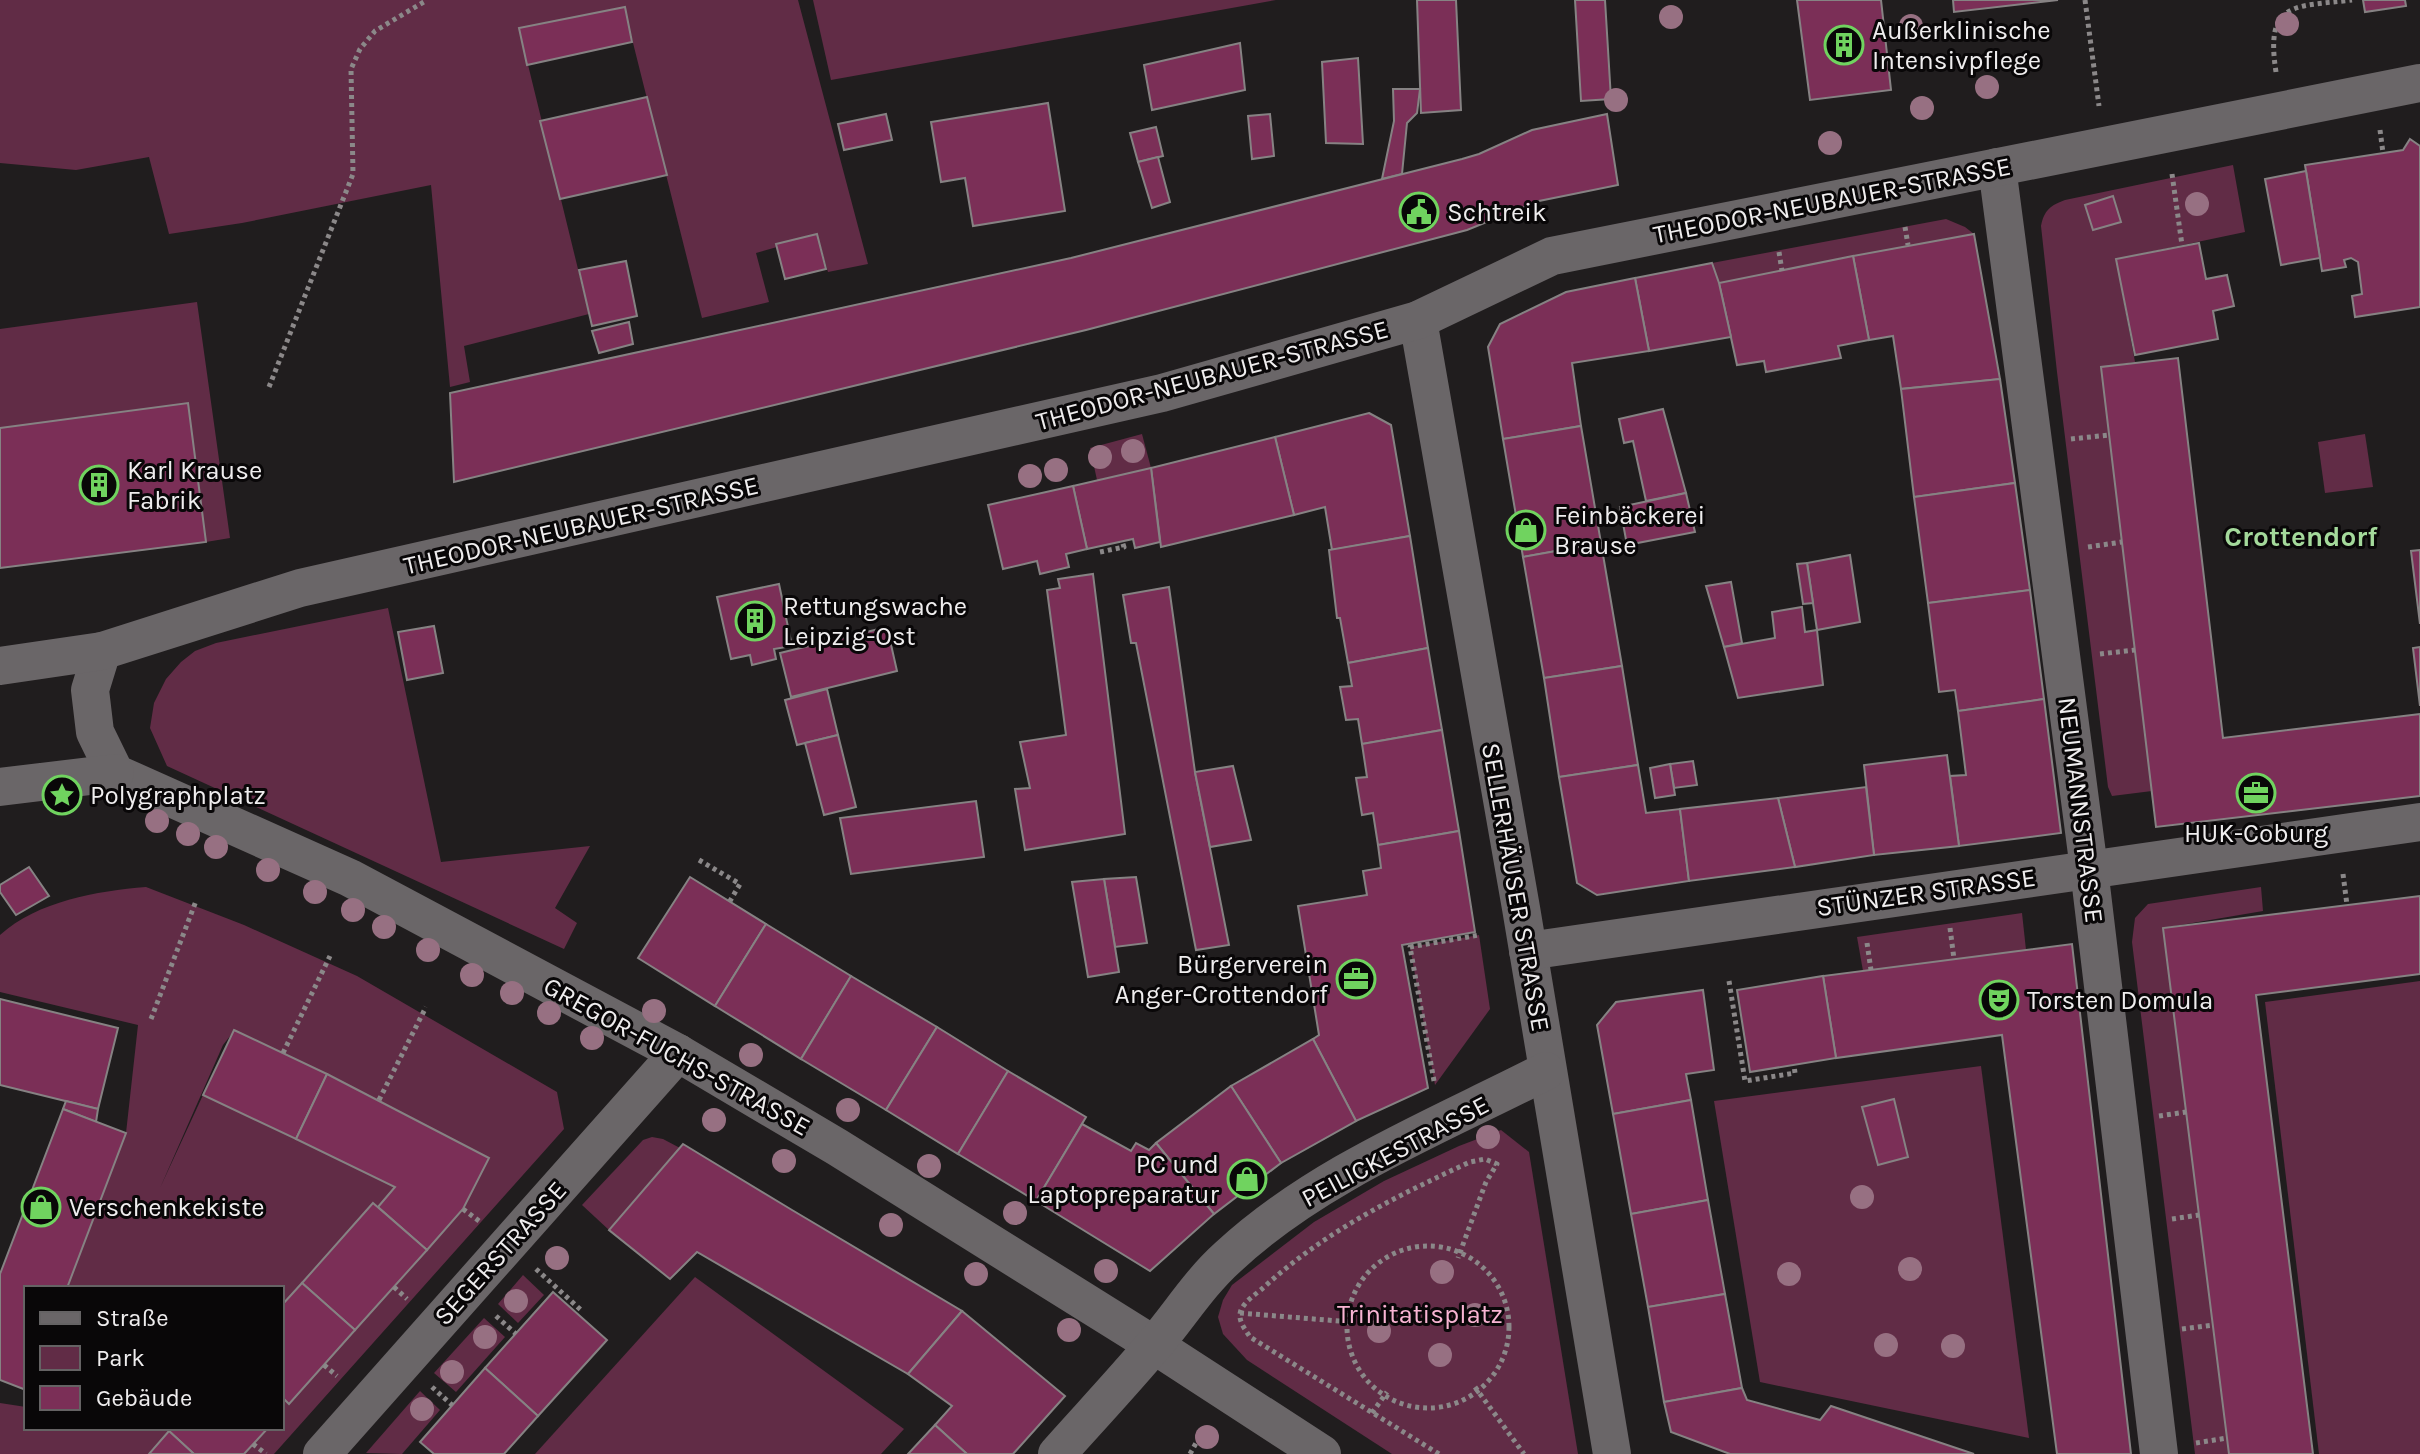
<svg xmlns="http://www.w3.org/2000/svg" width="2420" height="1454" font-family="Karla,sans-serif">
  <rect width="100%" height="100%" fill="#201d1e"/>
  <g fill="#612c46" fill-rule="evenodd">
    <path d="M0,0H798L868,264L828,272L817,234L777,244V247L756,253L769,302L702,318L624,7L519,28L589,314L464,346L470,382L450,387L431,185L242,223L169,234L149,157L76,170L0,163Z"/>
    <path d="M813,0H1276L831,80Z"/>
    <path d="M2233,165L2245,232L2116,259L2135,362L2101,367L2152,791L2112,796L2108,787L2057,372L2041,226C2044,210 2051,205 2065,200Z"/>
    <path d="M1946,219L1965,227L1974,234L1719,283L1712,263Z"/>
    <path d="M197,302L230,538L206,542L188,403L0,428V329Z"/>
    <path d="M1142,434L1151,468L1097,480L1090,448Z"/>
    <path d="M2365,434L2373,487L2325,493L2318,442Z"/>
    <path d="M388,608L441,862L590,846L555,908L577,923L564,949L167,766L150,728L154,703L166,679L181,662L195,651L216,643Z"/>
    <path d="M146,887L244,925L357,976L557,1092L564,1129L274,1454H0V1403L26,1407V1428H282V1288H67L126,1133L138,1025L0,992V935C38,901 97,891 146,887ZM234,1031L327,1074L489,1158L463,1208L203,1095L160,1188L223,1045Z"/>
    <path d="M2261,887L2263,911L2163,928L2229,1454H2195L2132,942L2135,918L2148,904Z"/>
    <path d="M2022,913L2026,950L1863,971L1857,937Z"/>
    <path d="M1479,935L1490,1009L1435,1085L1410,947Z"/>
    <path d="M2420,981V1454H2319L2265,1002Z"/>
    <path d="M1981,1066L2029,1438L1760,1382L1714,1101Z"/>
    <path d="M1501,1130L1529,1152L1578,1454H1392L1247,1360L1223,1334L1218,1317L1223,1300L1232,1285L1314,1222L1384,1181L1459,1146Z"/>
    <path d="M652,1137L663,1139L680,1148L609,1230L582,1205L643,1140Z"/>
    <path d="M523,1275L544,1295L518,1323L498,1304Z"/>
    <path d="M695,1277L904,1429L881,1454H535Z"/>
    <path d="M484,1318L505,1337L456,1392L434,1373Z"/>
    <path d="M420,1391L440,1410L402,1454L366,1453Z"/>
  </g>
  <g fill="#7b2f57" stroke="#868283" stroke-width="2">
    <path d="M1417,0H1456L1461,110L1421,113Z"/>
    <path d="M1575,0H1605L1611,99L1581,101Z"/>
    <path d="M1797,0H1881L1891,90L1810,100Z"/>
    <path d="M1953,0H2058L1954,12Z"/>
    <path d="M2363,0H2405L2406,6L2365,12Z"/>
    <path d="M625,7L632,42L527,65L519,28Z"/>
    <path d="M1240,43L1245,90L1152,110L1144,65Z"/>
    <path d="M1358,58L1363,144L1326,143L1322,62Z"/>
    <path d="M1393,89H1420L1417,113L1407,123L1402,174L1382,179L1394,121Z"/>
    <path d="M647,97L667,175L560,199L540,121Z"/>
    <path d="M1048,103L1065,211L973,226L965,178L941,182L931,122Z"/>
    <path d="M886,114L892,140L844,150L838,124Z"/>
    <path d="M1270,114L1274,156L1252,159L1248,116Z"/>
    <path d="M1607,114L1618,185L1539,201L1467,230L1086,330L454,482L450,393L1071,258L1462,159L1479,154L1532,130Z"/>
    <path d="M1156,127L1163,156L1138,162L1130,133Z"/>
    <path d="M2410,139L2420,146V307L2355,317L2352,296L2362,294L2358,262L2351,258L2344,260L2346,267L2322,271L2305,165L2403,150Z"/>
    <path d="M1158,157L1170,202L1152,208L1138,162Z"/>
    <path d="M2306,171L2320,258L2281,265L2265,179Z"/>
    <path d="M2113,196L2121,222L2093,230L2085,205Z"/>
    <path d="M817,234L826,269L785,279L776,244Z"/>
    <path d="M1974,234L2000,379L1901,389L1893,336L1869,340L1853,256Z"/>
    <path d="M2199,243L2206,279L2227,275L2234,306L2213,311L2218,339L2135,355L2116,259Z"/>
    <path d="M1853,256L1869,340L1838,346L1841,358L1766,372L1764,361L1737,365L1719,283Z"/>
    <path d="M626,261L637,316L592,326L579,270Z"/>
    <path d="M1712,263L1719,283L1731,337L1649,351L1635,278Z"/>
    <path d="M1635,278L1649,351L1572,363L1581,426L1503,439L1488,347L1500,324L1566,292Z"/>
    <path d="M629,322L633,344L599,353L592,331Z"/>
    <path d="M2178,358L2223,738L2420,714V796L2156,827L2101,367Z"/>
    <path d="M2000,379L2015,483L1914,497L1901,389Z"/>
    <path d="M188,403L206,542L0,568V428Z"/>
    <path d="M1663,409L1686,493L1646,501L1633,441L1624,443L1619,419Z"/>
    <path d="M1369,413L1391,425L1410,536L1332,550L1325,507L1294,515L1275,437Z"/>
    <path d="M1581,426L1601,543L1523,557L1503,439Z"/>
    <path d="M1275,437L1294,515L1161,547L1151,468Z"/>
    <path d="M1151,468L1160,542L1135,548L1133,539L1087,549L1073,486Z"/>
    <path d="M2015,483L2030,590L1928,603L1914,497Z"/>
    <path d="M1073,486L1087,549L1066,554L1069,567L1040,574L1037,561L1003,569L988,505Z"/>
    <path d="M1686,493L1695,532L1627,545L1620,507Z"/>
    <path d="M1410,536L1428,648L1348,663L1340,618H1337L1329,550Z"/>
    <path d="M1601,543L1622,666L1544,678L1523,557Z"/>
    <path d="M2420,550V624L2411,551Z"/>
    <path d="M1850,555L1860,622L1817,630L1807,563Z"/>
    <path d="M1807,563L1813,603L1803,604L1797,564Z"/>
    <path d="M1093,574L1125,834L1025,850L1015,789L1030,788L1020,742L1066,735L1047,590L1060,588L1058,579Z"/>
    <path d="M1731,582L1742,643L1724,647L1706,586Z"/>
    <path d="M779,584L792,646L774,649L776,659L752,665L750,655L731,659L717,597Z"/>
    <path d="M1169,587L1195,772L1229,945L1196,950L1136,643H1131L1123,595Z"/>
    <path d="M2030,590L2044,699L1958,711L1955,690L1939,692L1928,603Z"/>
    <path d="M1802,607L1805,632L1817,630L1823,685L1738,698L1724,647L1775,638L1772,612Z"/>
    <path d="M434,626L443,673L407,680L398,632Z"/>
    <path d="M887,627L897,671L791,697L780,653Z"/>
    <path d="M2420,647V706L2413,648Z"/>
    <path d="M1428,648L1442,730L1362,744L1358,719L1346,720L1340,687L1352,686L1348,663Z"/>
    <path d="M1622,666L1638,765L1559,777L1544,678Z"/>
    <path d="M827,689L838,735L797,745L785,700Z"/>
    <path d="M2044,699L2061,833L1959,846L1950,776L1966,775L1958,711Z"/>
    <path d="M1442,730L1459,831L1378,845L1373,813L1362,815L1356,778L1367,777L1362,744Z"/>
    <path d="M838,735L856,807L824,815L805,743Z"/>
    <path d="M1947,755L1959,846L1874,855L1864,765Z"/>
    <path d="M1693,761L1697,785L1674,788L1670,764Z"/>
    <path d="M1670,764L1675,795L1655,798L1650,768Z"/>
    <path d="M1638,765L1646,813L1680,809L1689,881L1597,895L1577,883L1559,777Z"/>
    <path d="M1233,766L1251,840L1210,847L1195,772Z"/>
    <path d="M1866,787L1874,855L1795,867L1778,798Z"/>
    <path d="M1778,798L1795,867L1689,881L1680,809Z"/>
    <path d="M976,801L984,857L851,874L840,818Z"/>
    <path d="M1459,831L1475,932L1402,945L1428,1088L1356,1121L1313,1039L1319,1035L1298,906L1367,895L1363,871L1381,868L1378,845Z"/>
    <path d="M29,867L49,896L16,915L0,892V885Z"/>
    <path d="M690,877L766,924L715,1006L638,958Z"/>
    <path d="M1136,877L1147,943L1115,947L1104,879Z"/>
    <path d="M1104,879L1119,972L1088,977L1072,882Z"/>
    <path d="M2420,896V974L2256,995L2313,1454H2229L2163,928Z"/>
    <path d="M766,924L851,976L801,1059L715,1006Z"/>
    <path d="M2072,944L2093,1125L2131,1454H2057L2002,1035L1836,1058L1823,976Z"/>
    <path d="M851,976L937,1027L886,1110L801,1059Z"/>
    <path d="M1823,976L1836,1058L1750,1072L1737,990Z"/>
    <path d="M1703,990L1714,1070L1686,1074L1691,1100L1613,1114L1597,1025L1616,1002Z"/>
    <path d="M0,999L118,1028L98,1109L0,1085Z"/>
    <path d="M937,1027L1008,1071L958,1154L886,1110Z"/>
    <path d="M234,1030L327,1074L296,1139L203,1095Z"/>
    <path d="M1313,1039L1356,1121L1281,1163L1231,1086Z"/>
    <path d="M1008,1071L1086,1117L1036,1201L958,1154Z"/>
    <path d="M327,1074L489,1158L463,1209L427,1250L378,1207L395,1187L296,1139Z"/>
    <path d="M1231,1086L1281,1163L1214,1214L1156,1143Z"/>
    <path d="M1894,1099L1908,1157L1878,1165L1862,1107Z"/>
    <path d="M1691,1100L1708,1200L1631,1214L1613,1114Z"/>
    <path d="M66,1101L98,1109L96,1122L63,1109Z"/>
    <path d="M63,1109L126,1133L67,1288H26V1390L0,1380V1274Z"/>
    <path d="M1082,1124L1131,1151L1136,1143L1149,1150L1156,1143L1214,1214L1150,1271L1036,1201Z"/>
    <path d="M683,1144L792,1210L962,1311L908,1374L697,1252L670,1279L609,1230Z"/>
    <path d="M1708,1200L1725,1294L1648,1307L1631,1214Z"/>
    <path d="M373,1203L427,1250L355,1330L302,1283Z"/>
    <path d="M302,1283L355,1330L289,1404L282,1397V1305Z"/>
    <path d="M553,1292L607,1340L538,1416L485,1368Z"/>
    <path d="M1725,1294L1742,1388L1664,1402L1648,1307Z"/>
    <path d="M962,1311L1065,1396L1013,1454H967L935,1425L952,1406L908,1374Z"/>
    <path d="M485,1368L538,1416L504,1454H434L420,1442Z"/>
    <path d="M1742,1388L1747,1400L1820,1420L1831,1406L1974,1454H1730L1671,1432L1664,1402Z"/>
    <path d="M935,1425L967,1454H908Z"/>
    <path d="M172,1428H268L244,1454H194L169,1431Z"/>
    <path d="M169,1431L194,1454H149Z"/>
  </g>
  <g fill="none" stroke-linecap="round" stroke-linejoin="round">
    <g stroke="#8b8889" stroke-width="5" stroke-dasharray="4 4" stroke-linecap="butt">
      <path d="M2085,0L2099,106"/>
      <path d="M2276,72C2265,1 2293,7 2352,0"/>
      <path d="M2380,130L2383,153"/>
      <path d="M2172,174L2182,245"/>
      <path d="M1905,227L1908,245"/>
      <path d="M1779,252L1782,271"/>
      <path d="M269,387L353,174L351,69L360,49L375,31L427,0"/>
      <path d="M2071,439L2109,435"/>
      <path d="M2088,547L2122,542"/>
      <path d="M1100,552L1124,547L1122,541"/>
      <path d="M2100,654L2135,650"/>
      <path d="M699,860L740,884L730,901"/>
      <path d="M2343,874L2347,905"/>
      <path d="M1950,928L1954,959"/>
      <path d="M1867,943L1871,970"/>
      <path d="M1729,981L1745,1081L1795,1073L1794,1065"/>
      <path d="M2146,1006L2173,1002"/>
      <path d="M151,1019L196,901"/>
      <path d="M283,1053L330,956"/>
      <path d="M1434,1081L1410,947L1479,935"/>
      <path d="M379,1100L426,1007"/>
      <path d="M2159,1116L2186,1112"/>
      <path d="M463,1209L479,1221"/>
      <path d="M2172,1219L2199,1215"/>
      <circle cx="1428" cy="1327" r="81"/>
      <path d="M536,1269L582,1311"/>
      <path d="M394,1287L407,1299"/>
      <path d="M1240,1313L1351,1322"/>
      <path d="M496,1316L516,1334"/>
      <path d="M2182,1329L2213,1325"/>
      <path d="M324,1365L337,1376"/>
      <path d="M432,1387L452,1405"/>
      <path d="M1475,1387L1524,1454"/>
      <path d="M1372,1413L1387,1392"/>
      <path d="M2196,1443L2227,1438"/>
      <path d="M253,1444L266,1454"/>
      <path d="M1190,1454L1196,1443"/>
      <path d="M1439,1454L1250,1337C1245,1329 1237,1320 1241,1310C1245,1301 1256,1294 1263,1288C1324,1232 1396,1196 1470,1162L1485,1159L1497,1164L1486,1182L1458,1258"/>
    </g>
    <g stroke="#6a6668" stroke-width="38">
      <path d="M1997,167L2089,869L2159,1454"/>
      <path d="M1418,320L1521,908L1612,1454"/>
      <path d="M102,651L90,690L95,732L115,773L350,878L678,1053L837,1147L1154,1345L1322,1454"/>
      <path d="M0,666L102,651L300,588L1162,393L1418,320L1552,256L2420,83"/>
      <path d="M0,787L115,773"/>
      <path d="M1528,951L2420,822"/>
      <path d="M322,1454L678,1053"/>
      <path d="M1057,1454C1089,1418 1123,1382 1154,1345C1179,1316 1199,1283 1228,1257C1317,1174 1439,1126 1546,1071"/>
    </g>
  </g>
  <g fill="#977082">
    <circle cx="1671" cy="17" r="12"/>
    <circle cx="2287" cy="24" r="12"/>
    <circle cx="1911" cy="26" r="12"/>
    <circle cx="1987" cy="87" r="12"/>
    <circle cx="1616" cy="100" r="12"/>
    <circle cx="1922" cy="108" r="12"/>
    <circle cx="1830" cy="143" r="12"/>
    <circle cx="2197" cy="204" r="12"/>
    <circle cx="1133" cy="451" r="12"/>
    <circle cx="1100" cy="457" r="12"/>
    <circle cx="1056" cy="470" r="12"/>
    <circle cx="1030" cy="476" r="12"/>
    <circle cx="157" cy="821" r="12"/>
    <circle cx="188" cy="834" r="12"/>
    <circle cx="216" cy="847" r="12"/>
    <circle cx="268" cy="870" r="12"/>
    <circle cx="315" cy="892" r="12"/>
    <circle cx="353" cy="910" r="12"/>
    <circle cx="384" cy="927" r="12"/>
    <circle cx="428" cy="950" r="12"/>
    <circle cx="472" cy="975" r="12"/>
    <circle cx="512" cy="993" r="12"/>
    <circle cx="654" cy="1011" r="12"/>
    <circle cx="549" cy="1013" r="12"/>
    <circle cx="592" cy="1038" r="12"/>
    <circle cx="751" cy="1055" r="12"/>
    <circle cx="848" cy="1110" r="12"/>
    <circle cx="714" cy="1120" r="12"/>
    <circle cx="1488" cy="1137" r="12"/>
    <circle cx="784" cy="1161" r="12"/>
    <circle cx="929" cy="1166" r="12"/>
    <circle cx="1862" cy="1197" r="12"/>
    <circle cx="1015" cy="1213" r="12"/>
    <circle cx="891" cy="1225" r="12"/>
    <circle cx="557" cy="1258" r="12"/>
    <circle cx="1910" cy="1269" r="12"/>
    <circle cx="1106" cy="1271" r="12"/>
    <circle cx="1442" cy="1272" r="12"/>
    <circle cx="976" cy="1274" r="12"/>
    <circle cx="1789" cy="1274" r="12"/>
    <circle cx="516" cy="1301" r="12"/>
    <circle cx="1475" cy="1315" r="12"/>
    <circle cx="1069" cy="1330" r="12"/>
    <circle cx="1379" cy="1331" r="12"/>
    <circle cx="485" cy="1337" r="12"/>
    <circle cx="1886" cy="1345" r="12"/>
    <circle cx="1953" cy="1346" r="12"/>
    <circle cx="1440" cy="1355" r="12"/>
    <circle cx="452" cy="1372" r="12"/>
    <circle cx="422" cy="1409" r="12"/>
    <circle cx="1207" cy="1437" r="12"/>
  </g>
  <defs>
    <g id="building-ring" transform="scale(2)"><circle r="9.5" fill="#090708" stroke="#70d35f" stroke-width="1.5"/><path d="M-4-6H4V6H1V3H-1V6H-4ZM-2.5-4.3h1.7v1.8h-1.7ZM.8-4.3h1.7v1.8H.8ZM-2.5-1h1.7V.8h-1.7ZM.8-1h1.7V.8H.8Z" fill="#70d35f"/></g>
    <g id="civic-ring" transform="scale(2)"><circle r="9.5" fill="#090708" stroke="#70d35f" stroke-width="1.5"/><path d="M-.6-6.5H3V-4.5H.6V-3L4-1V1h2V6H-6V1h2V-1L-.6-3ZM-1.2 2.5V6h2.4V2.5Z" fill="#70d35f"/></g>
    <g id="shop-ring" transform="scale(2)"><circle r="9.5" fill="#090708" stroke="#70d35f" stroke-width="1.5"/><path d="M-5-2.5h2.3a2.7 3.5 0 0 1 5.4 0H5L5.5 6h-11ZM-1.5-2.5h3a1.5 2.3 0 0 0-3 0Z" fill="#70d35f"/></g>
    <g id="office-ring" transform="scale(2)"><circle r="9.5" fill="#090708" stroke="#70d35f" stroke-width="1.5"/><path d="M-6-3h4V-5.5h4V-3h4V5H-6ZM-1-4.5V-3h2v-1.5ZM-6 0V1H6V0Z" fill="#70d35f"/></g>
    <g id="sight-ring" transform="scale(2)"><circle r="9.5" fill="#090708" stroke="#70d35f" stroke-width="1.5"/><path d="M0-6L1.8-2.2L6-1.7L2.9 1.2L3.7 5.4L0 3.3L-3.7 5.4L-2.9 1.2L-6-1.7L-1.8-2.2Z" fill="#70d35f"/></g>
    <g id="theatre-ring" transform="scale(2)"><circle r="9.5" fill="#090708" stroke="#70d35f" stroke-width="1.5"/><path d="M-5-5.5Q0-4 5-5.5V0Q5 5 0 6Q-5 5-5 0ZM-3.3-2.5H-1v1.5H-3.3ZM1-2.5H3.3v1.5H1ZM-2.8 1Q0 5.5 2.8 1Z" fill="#70d35f"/></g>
  </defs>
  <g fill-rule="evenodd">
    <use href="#building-ring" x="1844" y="45"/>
    <use href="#civic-ring" x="1419" y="212"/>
    <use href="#building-ring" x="99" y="485"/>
    <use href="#shop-ring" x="1526" y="530"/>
    <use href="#building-ring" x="755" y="621"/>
    <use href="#office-ring" x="2256" y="793"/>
    <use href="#sight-ring" x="62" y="795"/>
    <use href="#office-ring" x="1356" y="979"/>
    <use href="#theatre-ring" x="1999" y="1000"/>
    <use href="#shop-ring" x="1247" y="1179"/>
    <use href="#shop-ring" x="41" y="1207"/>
  </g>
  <g text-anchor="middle" stroke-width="6" stroke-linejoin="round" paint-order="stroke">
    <g font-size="26" fill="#efedee" stroke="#090708" text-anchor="start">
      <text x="1872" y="39">Außerklinische<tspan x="1872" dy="30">Intensivpflege</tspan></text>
      <text x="1447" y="221">Schtreik</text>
      <text x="127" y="479">Karl Krause<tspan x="127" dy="30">Fabrik</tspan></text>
      <text x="1554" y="524">Feinbäckerei<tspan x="1554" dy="30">Brause</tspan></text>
      <text x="783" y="615">Rettungswache<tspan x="783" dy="30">Leipzig-Ost</tspan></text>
      <text x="90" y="804">Polygraphplatz</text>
      <text x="2256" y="842" text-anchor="middle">HUK-Coburg</text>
      <text x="1328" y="973" text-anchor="end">Bürgerverein<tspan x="1328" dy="30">Anger-Crottendorf</tspan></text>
      <text x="2027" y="1009">Torsten Domula</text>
      <text x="1219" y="1173" text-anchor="end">PC und<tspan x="1219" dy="30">Laptopreparatur</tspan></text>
      <text x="69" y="1216">Verschenkekiste</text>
    </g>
    <g font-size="26" fill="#efedee" stroke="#090708">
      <text transform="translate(1832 200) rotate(-11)" y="9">THEODOR-NEUBAUER-STRASSE</text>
      <text transform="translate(1212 375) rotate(-15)" y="9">THEODOR-NEUBAUER-STRASSE</text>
      <text transform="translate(581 525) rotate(-13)" y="9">THEODOR-NEUBAUER-STRASSE</text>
      <text transform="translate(2081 810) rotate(83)" y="9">NEUMANNSTRASSE</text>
      <text transform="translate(1516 887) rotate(80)" y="9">SELLERHÄUSER STRASSE</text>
      <text transform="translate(1926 892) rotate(-8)" y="9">STÜNZER STRASSE</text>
      <text transform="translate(677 1056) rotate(29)" y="9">GREGOR-FUCHS-STRASSE</text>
      <text transform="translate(1395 1151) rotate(-28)" y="9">PEILICKESTRASSE</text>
      <text transform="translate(500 1253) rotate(-48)" y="9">SEGERSTRASSE</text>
    </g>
    <g font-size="26" fill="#f8b4d3" stroke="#090708">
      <text x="1420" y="1323">Trinitatisplatz</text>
    </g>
    <g font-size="28" font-weight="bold" fill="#a4d99b" stroke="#090708">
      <text x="2301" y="546">Crottendorf</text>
    </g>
  </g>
  <rect x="24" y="1286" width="260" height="144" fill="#090708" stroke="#656364" stroke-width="2"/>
  <rect x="40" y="1312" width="40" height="12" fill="#6a6668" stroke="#656364" stroke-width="2"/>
  <text x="96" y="1326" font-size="24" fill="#efedee">Straße</text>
  <rect x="40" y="1346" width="40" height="24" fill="#612c46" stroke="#656364" stroke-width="2"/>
  <text x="96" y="1366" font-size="24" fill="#efedee">Park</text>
  <rect x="40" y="1386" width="40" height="24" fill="#7b2f57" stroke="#656364" stroke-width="2"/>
  <text x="96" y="1406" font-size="24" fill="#efedee">Gebäude</text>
</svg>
